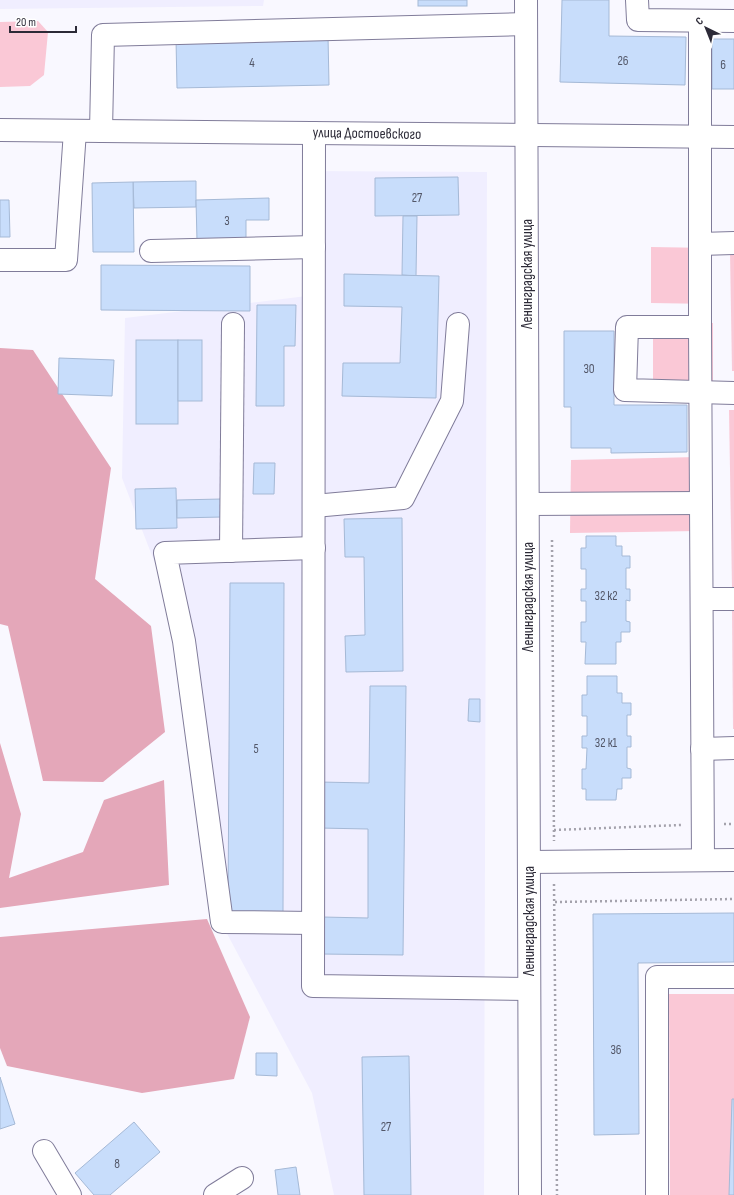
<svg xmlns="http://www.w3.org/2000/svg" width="734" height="1195" font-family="'Sofia Sans Condensed',sans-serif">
  <rect width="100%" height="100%" fill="#f9f8ff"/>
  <g fill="#f0eeff">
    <path d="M0,0H264L263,6L0,9Z"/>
    <path d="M304,171L487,172L484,1195H334L312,1093L216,913L166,592L122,478L125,318L307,296Z"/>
  </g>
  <g fill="#fac8d6">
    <path d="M38,21L48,32L44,75L30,86L0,87V22Z"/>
    <path d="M651,247L711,248V304L651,303Z"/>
    <path d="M730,251H734V371H732Z"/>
    <path d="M653,323H713V381L653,382Z"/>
    <path d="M729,410H734V588H732Z"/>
    <path d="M697,457L698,531L570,533L571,460Z"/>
    <path d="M732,609H734V729H733Z"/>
    <path d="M669,994H734V1195H670Z"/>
  </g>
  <g fill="#e4a7b9">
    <path d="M0,348L33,350L111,468L95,579L151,626L165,732L103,782L43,781L8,626L0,624Z"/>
    <path d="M0,743L21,814L9,878L83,852L104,800L164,780L169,885L0,908Z"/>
    <path d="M207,919L250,1017L234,1079L142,1093L7,1066L0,1048V937Z"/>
  </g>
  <g fill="#c8ddfb" stroke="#a5b9d6">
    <rect x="418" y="0" width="49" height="6"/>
    <path d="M562,0H609V36L686,37L685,85L560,82Z"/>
    <path d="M328,36L329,85L177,88L176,39Z"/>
    <rect x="712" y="39" width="22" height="50"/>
    <path d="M458,177L459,215L375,216V178Z"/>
    <path d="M196,181V207L134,208L133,182Z"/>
    <path d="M133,182L134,252H93L92,183Z"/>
    <path d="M269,198V220H246V241H197L196,200Z"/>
    <path d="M0,200H9L10,237H0Z"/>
    <path d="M403,216H417L416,276L402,275Z"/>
    <path d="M101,265L250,266V311L101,310Z"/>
    <path d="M344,274L439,276L436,398L342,396L343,363H400L402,307L344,306Z"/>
    <path d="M257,305H296L295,346H284V406H256Z"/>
    <path d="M564,331H614V405H687V452L611,453V448H571V407H564Z"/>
    <rect x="136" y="340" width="42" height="84"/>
    <rect x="178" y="340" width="24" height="61"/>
    <path d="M59,358L114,360L112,396L58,394Z"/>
    <path d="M254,463H275L274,494H253Z"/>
    <path d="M176,488L177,528L136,529L135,489Z"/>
    <path d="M222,499V517L177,518V500Z"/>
    <path d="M402,518L403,671L346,672L345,636L365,635L364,557H345L344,519Z"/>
    <path d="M586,536H616V546H622V556H630V568H626V589H630V601L626,600V621L630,622V632H621V642H616V664H585L586,642H581V622H586V601H581V589H586V569H581V548H586Z"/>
    <path d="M230,583H284L283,913H228Z"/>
    <path d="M587,676H617V693H622V703H631V715H627V736H631V747H627V768L631,769V778H622V789H617L616,800H586V789H582V769H586L587,748H582V736H587V716H582V695H587Z"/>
    <path d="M370,686H406L403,955L321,954L322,917L368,918V829L319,828V782L369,783Z"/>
    <path d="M469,699H480V722L468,721Z"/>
    <path d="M734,913V962L638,963L639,1134L594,1135L593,914Z"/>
    <path d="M256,1053H277V1076L256,1075Z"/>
    <path d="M409,1056L411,1195H364L362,1057Z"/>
    <path d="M0,1077L15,1124L0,1129Z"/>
    <path d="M732,1099H734V1195H729Z"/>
    <path d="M134,1122L160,1152L110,1195H94L75,1173Z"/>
    <path d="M296,1167L300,1195H278L275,1170Z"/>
  </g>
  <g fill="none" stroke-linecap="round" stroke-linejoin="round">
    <g stroke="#807c9a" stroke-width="24">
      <g id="minor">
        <path d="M526,0L530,1195"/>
        <path d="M637,0L638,20L734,21"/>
        <path d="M700,22V327L703,860"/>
        <path d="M0,130L734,137"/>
        <path d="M101,131L103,35L526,24"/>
        <path d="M314,133L313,986L529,989"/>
        <path d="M700,244L734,243"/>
        <path d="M151,251L314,247"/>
        <path d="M0,260H66L75,131"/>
        <path d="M700,327H627L625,390L734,393"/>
        <path d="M528,504L701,503"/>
        <path d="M314,506L403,498L452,401L458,324"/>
        <path d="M231,551L233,324"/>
        <path d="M702,599H734"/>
        <path d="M702,749L734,748"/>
        <path d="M529,862L734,860"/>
        <path d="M313,923L222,922L184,641L165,553L314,548"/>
        <path d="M44,1151L70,1195"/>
        <path d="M215,1195L242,1178"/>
        <path d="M657,1195V977H734"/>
      </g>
    </g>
    <g stroke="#a4a2ac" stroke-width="2.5" stroke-dasharray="2 3" stroke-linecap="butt">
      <path d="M552,540L554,841"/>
      <path d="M724,824H734"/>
      <path d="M554,830L681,825"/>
      <path d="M554,884L557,1195"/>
      <path d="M555,902L734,899"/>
    </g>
    <use href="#minor" stroke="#fff" stroke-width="22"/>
  </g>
  <g text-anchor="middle" stroke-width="3.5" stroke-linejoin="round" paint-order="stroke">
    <g font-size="13" fill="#535768">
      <text x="623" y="65">26</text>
      <text x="252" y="67">4</text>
      <text x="723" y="69">6</text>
      <text x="417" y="202">27</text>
      <text x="227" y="225">3</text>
      <text x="589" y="373">30</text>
      <text x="606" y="600">32 к2</text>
      <text x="606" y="747">32 к1</text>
      <text x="256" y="753">5</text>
      <text x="616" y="1054">36</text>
      <text x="386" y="1131">27</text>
      <text x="117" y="1168">8</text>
    </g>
    <g font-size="15" fill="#2c2a37" stroke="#fff">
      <text transform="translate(367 133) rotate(1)" y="5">улица Достоевского</text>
      <text transform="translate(527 274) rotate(-90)" y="5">Ленинградская улица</text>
      <text transform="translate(528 597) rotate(-90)" y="5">Ленинградская улица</text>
      <text transform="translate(529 921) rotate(-90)" y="5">Ленинградская улица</text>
    </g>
  </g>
  <g transform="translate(706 28) rotate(317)" stroke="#ffffff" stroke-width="3" paint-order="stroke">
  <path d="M0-3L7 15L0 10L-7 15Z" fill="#2c2a37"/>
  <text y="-6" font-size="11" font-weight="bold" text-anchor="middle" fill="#2c2a37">С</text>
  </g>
  <path d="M10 26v6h66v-6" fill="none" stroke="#2c2a37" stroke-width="2"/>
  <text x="16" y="26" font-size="12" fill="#2c2a37" stroke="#ffffff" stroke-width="3" paint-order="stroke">20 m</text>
</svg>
